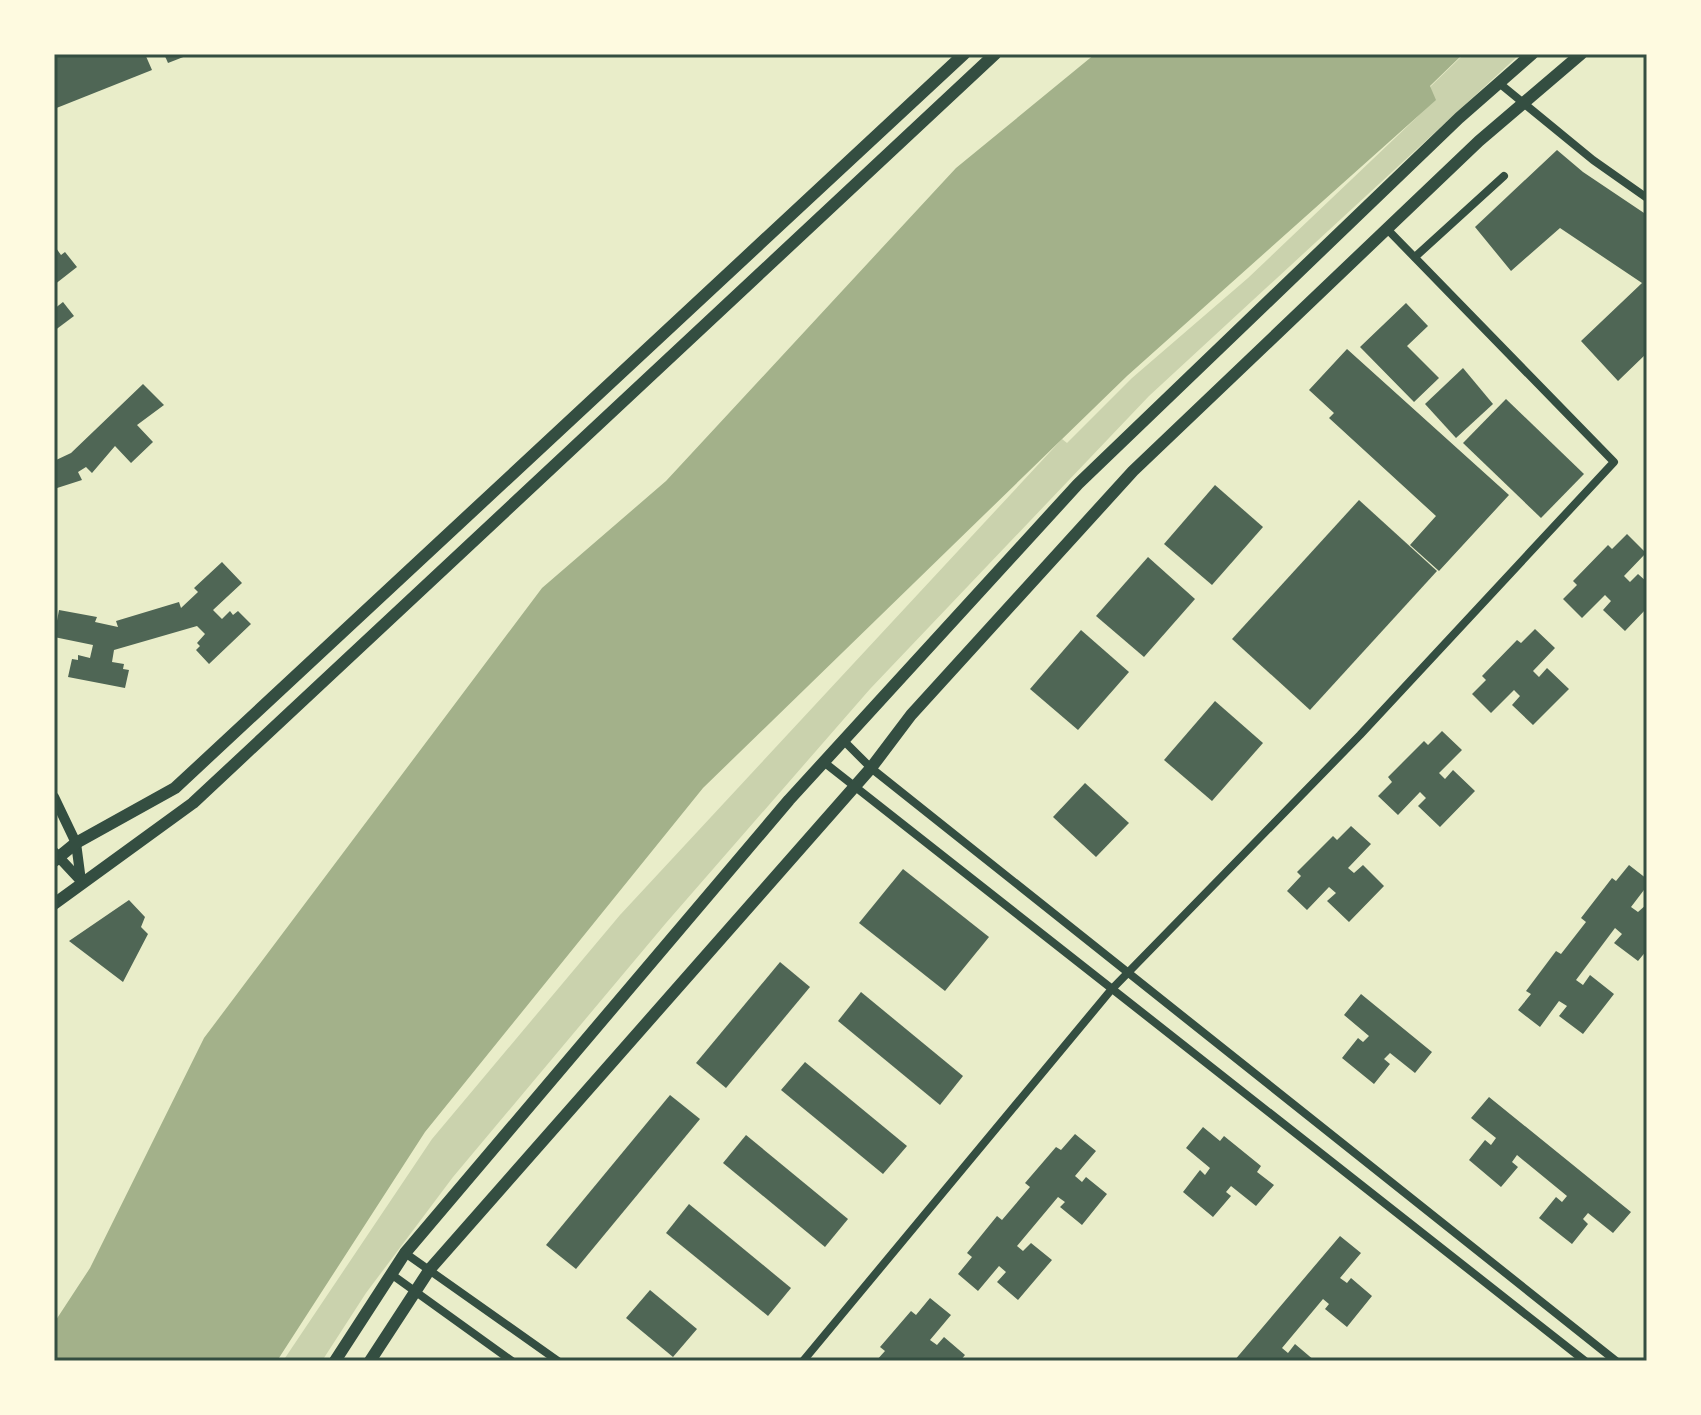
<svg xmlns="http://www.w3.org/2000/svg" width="1701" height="1415" font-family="Helvetica,sans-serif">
  <rect width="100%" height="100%" fill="#e9edc9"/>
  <path fill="#cad2ad" d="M1464,54H1520L1149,396L870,689L666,923L453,1177L366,1293L322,1361H283L432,1139L620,915L1062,439L1067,443L1132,378L1248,278L1435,100L1430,87Z"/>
  <path fill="#a3b18a" d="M1095,54H1463L1430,86L1436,100L1127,376L703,788L425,1132L277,1361H54V1323L90,1268L204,1038L542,588L666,481L956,168Z"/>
  <g fill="#4f6655">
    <path d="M54,54H145L152,70L54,109Z"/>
    <path d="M164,54H191L168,63Z"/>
    <path d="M1557,150L1583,172L1647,215V353L1618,381L1581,341L1642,283L1560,228L1511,271L1475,227Z"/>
    <path d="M56,248L61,255L65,252L77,267L54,285Z"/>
    <path d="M63,302L74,316L54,331V309Z"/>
    <path d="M1406,303L1428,326L1407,346L1439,378L1414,402L1360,347Z"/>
    <path d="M1347,349L1509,495L1439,571L1410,545L1436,516L1329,418L1334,413L1309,390Z"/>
    <path d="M1463,368L1493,404L1456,438L1425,404Z"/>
    <path d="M143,384L164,405L137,425L153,442L131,463L115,446L92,473L86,467L78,472L82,480L54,489V461L71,453Z"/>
    <path d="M1506,399L1584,474L1541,518L1463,443Z"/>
    <path d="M1215,485L1263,527L1212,585L1164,544Z"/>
    <path d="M1359,500L1437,571L1310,710L1232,639Z"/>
    <path d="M1627,534L1646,553L1624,576L1630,582L1638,574L1647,582V608L1625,631L1603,610L1611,601L1605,595L1582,618L1563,599L1577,585L1573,581L1608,545L1612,549Z"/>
    <path d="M1148,557L1195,599L1144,657L1096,616Z"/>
    <path d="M222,562L242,583L213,610L222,619L230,611L233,615L238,611L251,624L209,664L196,650L200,646L197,643L205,634L197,626L114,650L112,662L124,664L123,669L129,670L125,688L68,677L72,659L78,660V655L90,658L93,645L54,637L59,610L97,617L95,622L118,627L116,621L179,602L181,608L198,592L194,588Z"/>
    <path d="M1535,629L1555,648L1533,671L1539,677L1547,668L1569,689L1533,725L1512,705L1520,696L1514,690L1491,713L1472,694L1486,680L1482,676L1517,640L1521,643Z"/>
    <path d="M1081,630L1129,672L1078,730L1030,689Z"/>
    <path d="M1215,701L1263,743L1212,801L1164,760Z"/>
    <path d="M1442,731L1462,750L1439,773L1445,779L1453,770L1475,791L1440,827L1418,806L1426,798L1420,792L1398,815L1378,796L1392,782L1388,777L1424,741L1428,745Z"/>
    <path d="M1085,783L1129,823L1096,857L1053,817Z"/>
    <path d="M1351,826L1371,844L1348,868L1354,873L1363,865L1384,886L1349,922L1327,901L1336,893L1329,887L1307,910L1287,891L1301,876L1297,872L1333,836L1337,840Z"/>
    <path d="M1629,865L1647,879V886L1631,907L1638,912L1647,904V950L1638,961L1614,943L1622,934L1615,928L1576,980L1583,985L1590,975L1614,994L1583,1034L1559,1016L1567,1006L1559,1001L1540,1027L1518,1010L1531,994L1526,991L1556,951L1561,954L1586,922L1581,918L1612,878L1616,881Z"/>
    <path d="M903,869L989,937L945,991L859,923Z"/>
    <path d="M129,900L145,917L141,927L148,934L123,982L69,941Z"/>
    <path d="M780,962L810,987L726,1088L696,1063Z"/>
    <path d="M861,992L963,1076L940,1105L838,1021Z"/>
    <path d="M1361,994L1432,1052L1415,1073L1390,1053L1384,1059L1390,1064L1374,1084L1342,1058L1358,1038L1363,1042L1369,1036L1344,1015Z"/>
    <path d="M805,1062L907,1146L883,1174L781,1090Z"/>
    <path d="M670,1095L700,1119L576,1269L546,1245Z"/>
    <path d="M1489,1097L1631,1212L1613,1233L1588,1213L1583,1219L1588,1224L1572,1244L1539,1218L1556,1197L1562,1202L1567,1196L1517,1155L1512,1162L1518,1167L1501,1187L1469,1160L1485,1140L1491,1145L1496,1138L1471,1118Z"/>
    <path d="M1203,1127L1220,1141L1224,1136L1261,1166L1257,1172L1274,1185L1256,1206L1231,1186L1226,1192L1231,1196L1213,1217L1183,1192L1200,1170L1205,1175L1210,1168L1186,1148Z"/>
    <path d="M1075,1134L1096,1151L1075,1176L1082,1182L1086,1177L1107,1194L1082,1225L1060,1207L1065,1202L1058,1197L1017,1246L1023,1251L1031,1243L1052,1260L1018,1300L997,1282L1006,1272L999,1266L978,1291L958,1274L972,1257L967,1253L997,1216L1002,1220L1030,1187L1025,1183L1056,1147L1061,1150Z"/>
    <path d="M746,1135L848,1219L825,1247L723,1163Z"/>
    <path d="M689,1204L791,1288L768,1316L666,1233Z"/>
    <path d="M1340,1236L1361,1253L1340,1278L1347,1283L1351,1278L1372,1296L1347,1327L1325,1309L1329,1304L1323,1299L1282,1348L1288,1353L1295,1344L1315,1361H1234Z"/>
    <path d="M650,1290L697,1329L673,1357L626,1318Z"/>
    <path d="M930,1298L951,1315L930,1340L937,1345L944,1337L965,1355L960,1361H876L885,1351L880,1347L911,1311L916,1315Z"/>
  </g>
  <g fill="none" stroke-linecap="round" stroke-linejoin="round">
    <g stroke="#344e41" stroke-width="8">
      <path d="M1499,83L1593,160L1647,198"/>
      <path d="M1415,257L1504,176"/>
      <path d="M845,742L871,768L1616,1361"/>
      <path d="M825,763L1585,1361"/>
      <path d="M405,1253L558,1361"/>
      <path d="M391,1274L512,1361"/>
      <path d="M803,1361L1111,990L1360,735L1614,462L1387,229"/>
    </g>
    <g stroke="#344e41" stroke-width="10">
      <path d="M54,797L76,843L81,881"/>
      <path d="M54,852L81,881"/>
    </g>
    <g stroke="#344e41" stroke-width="12">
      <path d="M54,861L76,843L175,788L964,54"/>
      <path d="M54,904L193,803L995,54"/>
      <path d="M335,1361L405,1253L789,800L1078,484L1459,118L1532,54"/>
      <path d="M370,1361L430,1269L871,768L911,715L1133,471L1479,141L1581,54"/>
    </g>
  </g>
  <rect width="1701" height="1415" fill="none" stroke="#fefae0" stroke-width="112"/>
  <rect x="56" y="56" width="1589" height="1303" fill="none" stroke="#344e41" stroke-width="3"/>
</svg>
